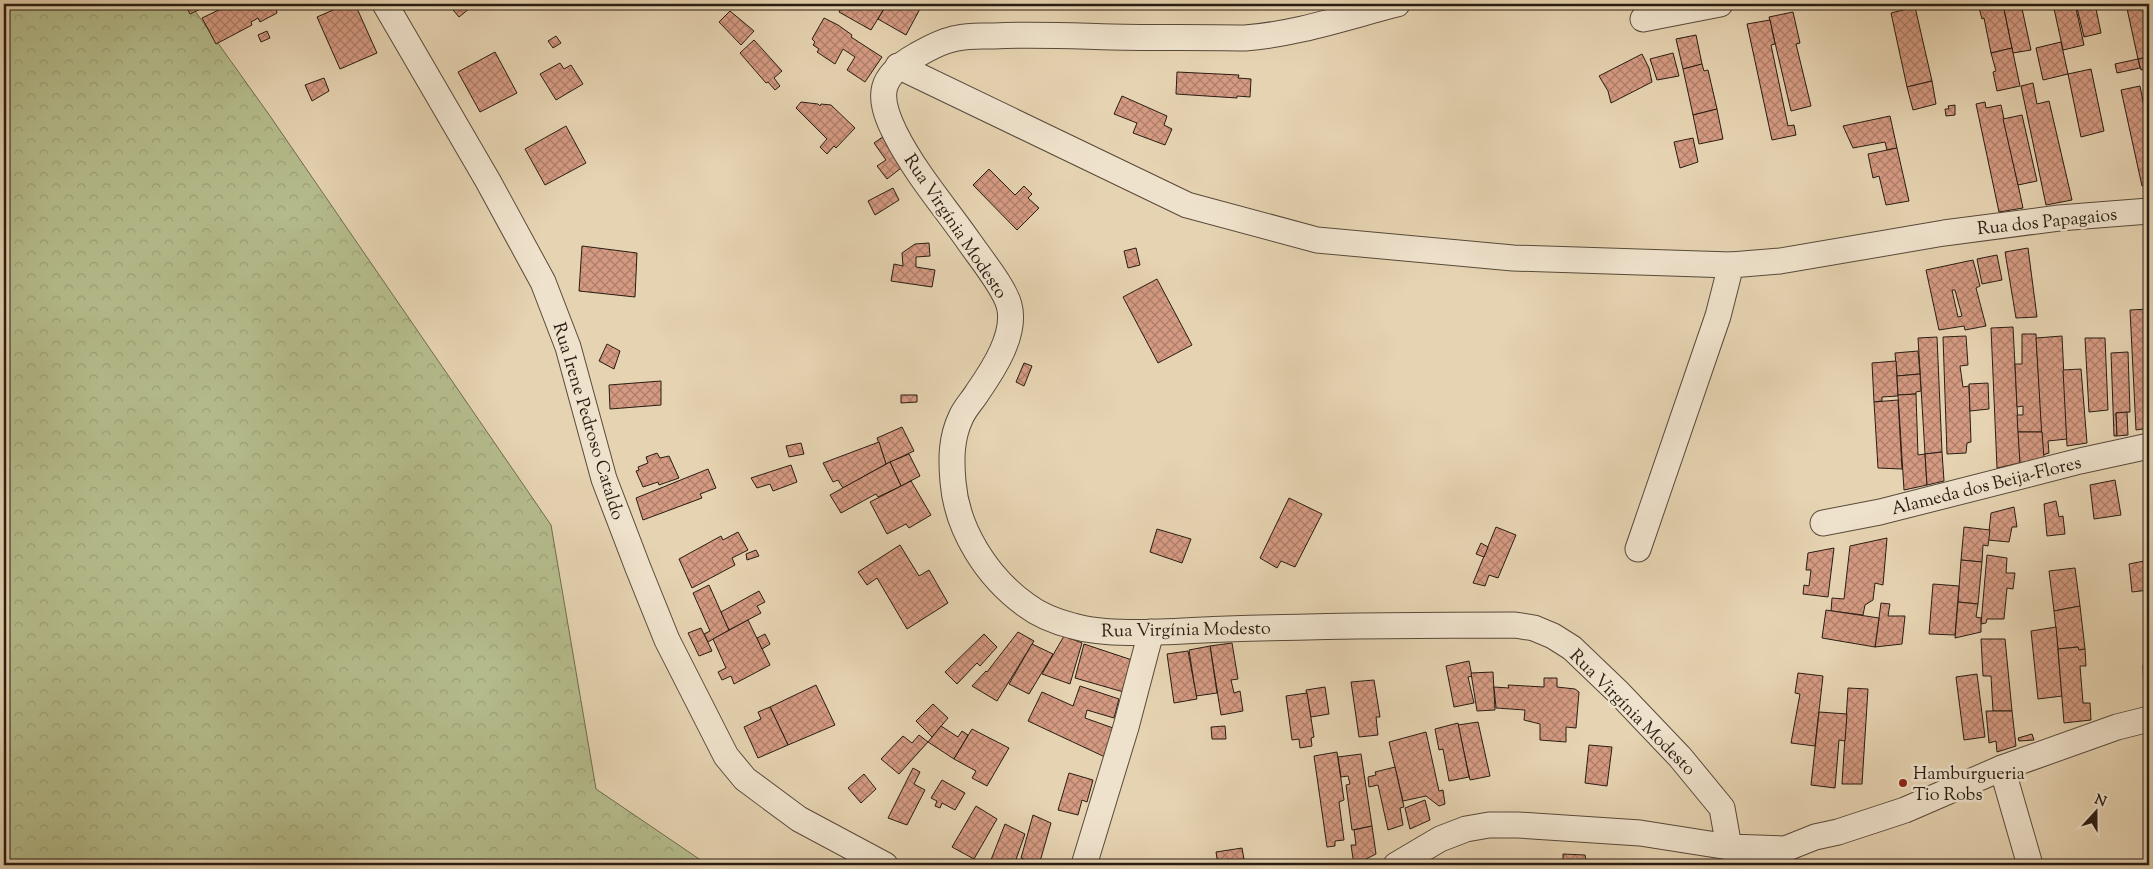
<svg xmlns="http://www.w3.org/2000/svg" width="2153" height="869" font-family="'Sorts Mill Goudy',serif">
  <defs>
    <pattern id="forest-crowns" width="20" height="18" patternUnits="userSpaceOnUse" patternTransform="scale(1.25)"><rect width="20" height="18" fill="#b5bc8c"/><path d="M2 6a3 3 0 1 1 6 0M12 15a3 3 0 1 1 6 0" fill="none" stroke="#9ca178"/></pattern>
    <pattern id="building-cross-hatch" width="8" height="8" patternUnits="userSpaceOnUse" patternTransform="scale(1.25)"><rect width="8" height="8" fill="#d59a82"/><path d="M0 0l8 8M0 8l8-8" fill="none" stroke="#ad7d69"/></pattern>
  </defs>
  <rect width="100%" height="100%" fill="#e6d3b1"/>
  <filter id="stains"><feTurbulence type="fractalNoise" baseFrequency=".004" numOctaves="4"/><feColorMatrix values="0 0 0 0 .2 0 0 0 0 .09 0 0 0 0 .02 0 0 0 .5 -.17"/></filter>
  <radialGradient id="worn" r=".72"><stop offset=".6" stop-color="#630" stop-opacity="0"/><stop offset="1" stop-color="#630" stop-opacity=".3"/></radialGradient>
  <path fill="url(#forest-crowns)" stroke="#6f6c4f" d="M4,4H190L270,116L551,525L596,789L708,865H4Z"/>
  <g fill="url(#building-cross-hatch)" stroke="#291d12" fill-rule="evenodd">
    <path d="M185,4H211L190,14Z"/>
    <path d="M231,4H275L277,13L260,22L258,18L251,22L252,25L216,44L202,18Z"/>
    <path d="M347,4H355L377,53L340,69L317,17Z"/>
    <path d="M448,4H475L459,17Z"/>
    <path d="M843,4H887L871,30L839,12Z"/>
    <path d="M887,4H915L921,7L906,35L878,19Z"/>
    <path d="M1978,4H2003L2012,48L1991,53L1984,18L1982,19Z"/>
    <path d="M2003,4H2021L2031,50L2013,53Z"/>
    <path d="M2053,4H2075L2084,45L2063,50Z"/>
    <path d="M2076,4H2095L2101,33L2084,37Z"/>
    <path d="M2126,4H2146L2149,17V40H2146L2149,57L2138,59Z"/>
    <path d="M1915,7L1932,81L1907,87L1891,13Z"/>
    <path d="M730,11L754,31L741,45L719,22Z"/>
    <path d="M1793,12L1800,43L1796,44L1811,106L1791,111L1769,17Z"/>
    <path d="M824,18L838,25L852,35L851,37L882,57L865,82L847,70L855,57L843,49L835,64L817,52L819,49L813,45L815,42L812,39Z"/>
    <path d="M1770,20L1775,44L1771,45L1788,126L1794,125L1796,135L1772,140L1747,24Z"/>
    <path d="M267,31L270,38L261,42L258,35Z"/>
    <path d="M1696,35L1702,64L1683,69L1676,39Z"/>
    <path d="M556,36L561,43L553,48L548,41Z"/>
    <path d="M754,40L782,71L774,78L780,86L775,90L768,82L766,83L740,53Z"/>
    <path d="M2061,42L2068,74L2043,80L2036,48Z"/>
    <path d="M2012,48L2020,86L1997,91L1993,72L1996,71L1991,53Z"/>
    <path d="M495,52L517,93L480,112L458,72Z"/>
    <path d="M1673,53L1679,76L1657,80L1650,59Z"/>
    <path d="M1642,54L1649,68L1652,82L1611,103L1608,91L1599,76Z"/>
    <path d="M2149,57V68L2141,70L2138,59Z"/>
    <path d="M2138,59L2140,68L2117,73L2115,64Z"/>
    <path d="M560,63L564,69L571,65L583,84L556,100L540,74Z"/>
    <path d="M1702,64L1704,71L1708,70L1717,109L1693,115L1683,69Z"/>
    <path d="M2091,69L2104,131L2081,137L2068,74Z"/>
    <path d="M1177,72L1239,75L1238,78L1251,79L1250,97L1237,96V98L1176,94Z"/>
    <path d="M324,78L329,91L312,101L305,85Z"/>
    <path d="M1932,81L1936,104L1913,110L1907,87Z"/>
    <path d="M2033,83L2037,104L2049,101L2072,200L2046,205L2021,86Z"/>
    <path d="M2140,86L2149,131V184L2142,186L2121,90Z"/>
    <path d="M1122,96L1167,116L1164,125L1172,129L1165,145L1133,133L1137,123L1114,114Z"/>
    <path d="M801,102L818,104L820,106L821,104L831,105L855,128L836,148L834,146L827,154L820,147L827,139L796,108Z"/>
    <path d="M1985,102L1986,108L2001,105L2023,208L1999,212L1976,104Z"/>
    <path d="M1955,105V115L1946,116L1945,109H1949L1948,106Z"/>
    <path d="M1717,109L1723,139L1699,144L1693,115Z"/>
    <path d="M2022,115L2037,181L2018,185L2003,119Z"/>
    <path d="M1890,116L1897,148L1887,150L1885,142L1853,148L1843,126Z"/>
    <path d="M566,126L586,163L545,185L525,149Z"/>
    <path d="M890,132L910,161L887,179L877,166L886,160L874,143Z"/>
    <path d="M1693,138L1698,162L1680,168L1674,142Z"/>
    <path d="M1897,148L1909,201L1886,205L1879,176L1873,178L1868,154Z"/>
    <path d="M989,169L1015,195L1024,186L1032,194L1028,198L1039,208L1017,230L973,185Z"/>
    <path d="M893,188L899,200L875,215L868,201Z"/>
    <path d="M929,243L930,256L916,257V267L935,270L932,287L891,281L894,264L903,266L902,253L915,244Z"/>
    <path d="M582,246L637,253L635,297L579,291Z"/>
    <path d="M1136,248L1140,265L1128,268L1124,251Z"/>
    <path d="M2028,248L2037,317L2016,318L2005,252Z"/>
    <path d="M1997,255L2002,280L1982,284L1977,259Z"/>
    <path d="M1973,260L1980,286L1976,288L1986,326L1965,330L1964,326L1939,330L1926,270ZM1952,290H1955L1962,316L1958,317Z"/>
    <path d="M1157,279L1192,345L1158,363L1123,297Z"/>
    <path d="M2149,309V428L2136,430L2130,310Z"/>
    <path d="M2013,327L2020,463L1997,468L1991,328Z"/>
    <path d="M2022,334H2036L2042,432H2018L2017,415H2023V406L2017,407L2015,364H2022Z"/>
    <path d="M1966,336L1968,365L1960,366L1963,387L1969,386L1971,442L1967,443L1966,453L1947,454L1943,337Z"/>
    <path d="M2062,336L2067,439L2048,441L2049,453L2043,455L2036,338Z"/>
    <path d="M1937,337L1942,452L1925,454L1918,338Z"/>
    <path d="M2085,338H2105L2108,410L2089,412Z"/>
    <path d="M607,344L620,351L614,369L599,361Z"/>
    <path d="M1918,351L1920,374L1897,376L1895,353Z"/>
    <path d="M2128,352L2130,412L2116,413L2117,436H2114L2111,353Z"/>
    <path d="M1896,361L1898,396L1882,397V401L1874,402L1872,363Z"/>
    <path d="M1024,363L1032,366L1024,386L1016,382Z"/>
    <path d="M2081,369L2087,443L2067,446L2063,370Z"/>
    <path d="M1920,374L1921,391L1916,392V394L1898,395L1897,376Z"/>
    <path d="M661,381V405L610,409L609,385Z"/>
    <path d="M1988,383L1989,409L1970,411L1969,384Z"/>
    <path d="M1916,394L1918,455L1925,454L1927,485L1904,490L1898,395Z"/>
    <path d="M901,395H917V402L901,403Z"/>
    <path d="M1898,400L1902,469L1878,468L1874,402Z"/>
    <path d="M2127,412L2128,435L2117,436L2116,413Z"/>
    <path d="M902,427L914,451L886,464L877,438Z"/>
    <path d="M2018,432H2042L2044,458L2020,463Z"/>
    <path d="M879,442L886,464L843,488L838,480L833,482L823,463Z"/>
    <path d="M801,443L804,454L789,457L786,446Z"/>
    <path d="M1942,452L1944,481L1927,485L1925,454Z"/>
    <path d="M657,453L660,458L669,456L679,478L659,485L658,482L643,487L636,471L639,470L638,467L648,463L646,457Z"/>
    <path d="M909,454L920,476L901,486L890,462Z"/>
    <path d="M890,462L901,486L878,497L876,494L841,513L830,495Z"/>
    <path d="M791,465L797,482L773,491L770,484L757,488L751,478Z"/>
    <path d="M708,469L716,488L700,494L702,498L643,520L636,498Z"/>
    <path d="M2115,480L2121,515L2094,519L2090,485Z"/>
    <path d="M911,481L931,515L909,528L906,524L887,534L870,502Z"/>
    <path d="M1289,498L1322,514L1295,567L1281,561L1277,568L1260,558Z"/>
    <path d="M2056,501L2059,517L2063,516L2065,534L2047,536L2044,504Z"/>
    <path d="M2014,507L2017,527H2012L2009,542L1988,540L1991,513Z"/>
    <path d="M1496,527L1516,535L1498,578L1489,575L1485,586L1473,583Z"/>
    <path d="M1964,527L1990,530L1988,546L1983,545L1982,562L1961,560Z"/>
    <path d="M1157,529L1191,539L1182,563L1150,552Z"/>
    <path d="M738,532L748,550L732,558L735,565L692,588L679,559L721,536L723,540Z"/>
    <path d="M1887,538L1883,585L1875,583L1873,600L1865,605L1863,615L1831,611L1832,598L1844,599L1850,546Z"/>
    <path d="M1481,543L1488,547L1484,557L1476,554Z"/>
    <path d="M900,545L919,576L929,570L948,603L907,629L877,578L867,585L858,572Z"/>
    <path d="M1834,548L1828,597L1803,594L1804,585L1809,586L1811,570H1806L1808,553Z"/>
    <path d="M756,550L759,556L747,560L746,554Z"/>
    <path d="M1987,555L2007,558L2006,573H2015L2013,589L2007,588L2004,619H1987L1986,623L1981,624Z"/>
    <path d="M1961,560L1982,562L1978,604L1958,602Z"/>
    <path d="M2149,560V590L2132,592L2129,564Z"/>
    <path d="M2075,568L2080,606L2054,611L2049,571Z"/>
    <path d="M1933,584L1959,586L1955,635L1929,634Z"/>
    <path d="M709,585L729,630L708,642L704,634L710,631L693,593Z"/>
    <path d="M759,591L765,602L757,606L761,613L729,630L721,612Z"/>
    <path d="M1958,602L1978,604L1976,617L1981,618V632L1955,638Z"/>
    <path d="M1881,603L1890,604L1888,616H1905L1902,644L1875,647Z"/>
    <path d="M2080,606L2085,649L2079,650L2078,647L2058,649L2054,611Z"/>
    <path d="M1826,610L1879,618L1875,647L1822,638Z"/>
    <path d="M748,620L770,665L734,684L731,676L722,680L718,672L726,668L713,639Z"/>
    <path d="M2056,627L2062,696L2038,699L2031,631Z"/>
    <path d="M701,628L712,651L699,656L688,633Z"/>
    <path d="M1018,632L1034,641L997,701L972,686L986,671L987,672Z"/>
    <path d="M765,634L770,644L762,649L757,638Z"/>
    <path d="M984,634L997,647L980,666L977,663L957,684L945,672Z"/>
    <path d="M1064,636L1082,643L1070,684L1042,674Z"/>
    <path d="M1981,639H2005L2012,711H1993L1991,676H1983Z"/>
    <path d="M1232,643L1238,679L1231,680L1234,693L1240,691L1243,711L1221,715L1210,646Z"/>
    <path d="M1032,644L1053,654L1029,694L1009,684Z"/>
    <path d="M1084,644L1135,661L1127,693L1075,678Z"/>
    <path d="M1210,646L1217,693L1196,696L1189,650Z"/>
    <path d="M2078,647L2079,650L2085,649L2086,666H2080L2083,703H2090L2091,720L2064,723L2058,649Z"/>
    <path d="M1188,651L1197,699L1174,703L1167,654Z"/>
    <path d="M1469,661L1472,676L1468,677L1474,703L1454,707L1446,666Z"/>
    <path d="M2143,665H2149V697H2144Z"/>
    <path d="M1493,672L1495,710L1477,711L1471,673Z"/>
    <path d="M1798,673L1823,676L1815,746L1791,743L1800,694L1795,693Z"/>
    <path d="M1977,674L1985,737L1964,740L1956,677Z"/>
    <path d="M1544,678H1557V687L1575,689L1579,692L1576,728L1566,727V742L1540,740V724L1524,720L1525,710L1496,708L1494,687L1509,688L1508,685L1544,687Z"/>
    <path d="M1374,680L1380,717H1376L1378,735L1359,737L1351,682Z"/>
    <path d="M816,685L835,725L788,745L770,707Z"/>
    <path d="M1080,686L1119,699L1114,718L1087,710L1085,718L1113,728L1105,757L1028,721L1042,692L1073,706Z"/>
    <path d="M1325,687L1329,714L1311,717L1306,690Z"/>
    <path d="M1848,688L1868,689L1862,784H1842Z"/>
    <path d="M1307,693L1314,737L1311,738L1312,746L1300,748L1299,739L1292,740L1286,696Z"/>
    <path d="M933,704L948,718L932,737L916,721Z"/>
    <path d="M770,707L788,745L758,758L744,727L761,719L758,712Z"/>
    <path d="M1986,711H2012L2016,746L1997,752L1996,741L1989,743Z"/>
    <path d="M1819,712L1847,714L1845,741L1839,740L1835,788L1811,785Z"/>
    <path d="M1478,722L1490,776L1470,780L1458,725Z"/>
    <path d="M1458,723L1469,777L1449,781L1443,749L1439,750L1435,729Z"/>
    <path d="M941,726L958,737L962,731L968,735L954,759L928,742Z"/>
    <path d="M1225,726L1226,739H1212L1211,727Z"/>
    <path d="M972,729L1009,748L987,786L972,778L976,771L954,759Z"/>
    <path d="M1426,732L1439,791L1443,790L1445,804L1439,806L1426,796L1403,801L1389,742Z"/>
    <path d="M2032,734L2034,740L2019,741L2018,738Z"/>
    <path d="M919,735L928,742L899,774L881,759L903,736L912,743Z"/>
    <path d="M1589,745L1612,747L1607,786L1585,783Z"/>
    <path d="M1337,752L1344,800L1339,802L1344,840L1335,841V846L1327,847L1314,756Z"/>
    <path d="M1361,754L1372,826L1352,830L1346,785L1350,784L1348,776L1341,777L1338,757Z"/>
    <path d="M1395,767L1404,807L1400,808L1403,825L1388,830L1378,785L1369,787L1368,777L1376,775L1375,772Z"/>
    <path d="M913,768L920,772L914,784L925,790L907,825L888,818Z"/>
    <path d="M1069,773L1093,780L1087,802L1082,800L1078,815L1058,810Z"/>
    <path d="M864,774L876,789L861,803L848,788Z"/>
    <path d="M942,780L965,793L955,810L942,803L940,808L935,806L937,801L931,798Z"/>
    <path d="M1425,800L1430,820L1410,829L1405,808Z"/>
    <path d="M976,806L997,819L974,859L952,847Z"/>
    <path d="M1033,815L1051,823L1039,865L1021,858Z"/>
    <path d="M1005,824L1025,834L1014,865H989Z"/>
    <path d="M1372,826L1376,854L1354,865L1351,845H1356L1354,830Z"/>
    <path d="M1242,848L1245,865H1218L1216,852Z"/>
    <path d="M1563,854L1585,855L1586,861L1563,862Z"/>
  </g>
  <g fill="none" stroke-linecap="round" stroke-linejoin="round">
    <g stroke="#584a3a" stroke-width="27">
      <g id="street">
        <path d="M385,4L488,181L543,282L568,347L604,479L638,568L667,640L726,756L745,779L799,819L885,865"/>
        <path d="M1397,4C1346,17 1297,34 1245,38C1201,37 1157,38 1112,37C1073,36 1034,34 994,36C983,36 969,35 958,38C944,40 929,48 917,55C879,76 876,95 895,133C915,173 945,207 970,243C981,259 1004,287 1009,305C1017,334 993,370 977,393C972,401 965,408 961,417C951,438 951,459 953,482C957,530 987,577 1026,605C1039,615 1057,622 1073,626C1114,638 1183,630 1227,629C1323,626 1419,625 1515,625L1534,628L1553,636L1572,648L1619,693L1680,757L1722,808L1729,847L1785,849L1815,837L1838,832L1905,810L2002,768L2117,727L2149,719"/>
        <path d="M1643,19L1720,4"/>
        <path d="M898,66L1187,205L1317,240L1513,258L1731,265"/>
        <path d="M1823,523L1880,512L2080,461L2149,446"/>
        <path d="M1638,549L1718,316L1731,265L1780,261L1944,233L2059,218L2149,211"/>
        <path d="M2002,768L2030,865"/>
        <path d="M1084,865L1126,727L1151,632"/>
        <path d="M1396,865L1440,839L1466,829L1489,825H1518L1640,833L1729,847"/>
      </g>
    </g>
    <use href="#street" stroke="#efe2cc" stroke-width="25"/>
  </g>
  <circle fill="#8f2418" stroke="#efe2cc" stroke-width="2" cx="1903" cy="783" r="5"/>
  <g text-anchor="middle" stroke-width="5" stroke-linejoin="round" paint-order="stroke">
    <g font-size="18" fill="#291d12" stroke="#efe2cc">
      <text transform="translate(2047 221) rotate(-6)" y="6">Rua dos Papagaios</text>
      <text transform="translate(956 226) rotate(56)" y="6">Rua Virgínia Modesto</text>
      <text transform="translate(589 421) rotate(73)" y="6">Rua Irene Pedroso Cataldo</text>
      <text transform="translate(1986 485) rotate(-14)" y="6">Alameda dos Beija-Flores</text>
      <text transform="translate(1186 629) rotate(-1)" y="6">Rua Virgínia Modesto</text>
      <text transform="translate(1633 712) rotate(45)" y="6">Rua Virgínia Modesto</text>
    </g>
    <g font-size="18" fill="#291d12" stroke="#efe2cc" text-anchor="start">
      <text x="1913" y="779">Hamburgueria<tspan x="1913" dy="21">Tio Robs</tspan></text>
    </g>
  </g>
  <rect width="2153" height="869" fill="none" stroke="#e6d3b1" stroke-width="20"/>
  <rect x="5" y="5" width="2143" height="859" fill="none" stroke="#291d12" stroke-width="2.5"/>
  <rect x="10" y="10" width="2133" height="849" fill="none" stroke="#291d12"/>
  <g transform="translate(2096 812) rotate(21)" stroke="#efe2cc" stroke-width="4" paint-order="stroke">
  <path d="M0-4L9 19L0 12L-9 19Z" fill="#291d12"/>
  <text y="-8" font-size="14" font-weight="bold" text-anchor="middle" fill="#291d12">N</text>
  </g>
  <rect width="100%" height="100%" filter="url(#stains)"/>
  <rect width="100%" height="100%" fill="url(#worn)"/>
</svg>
